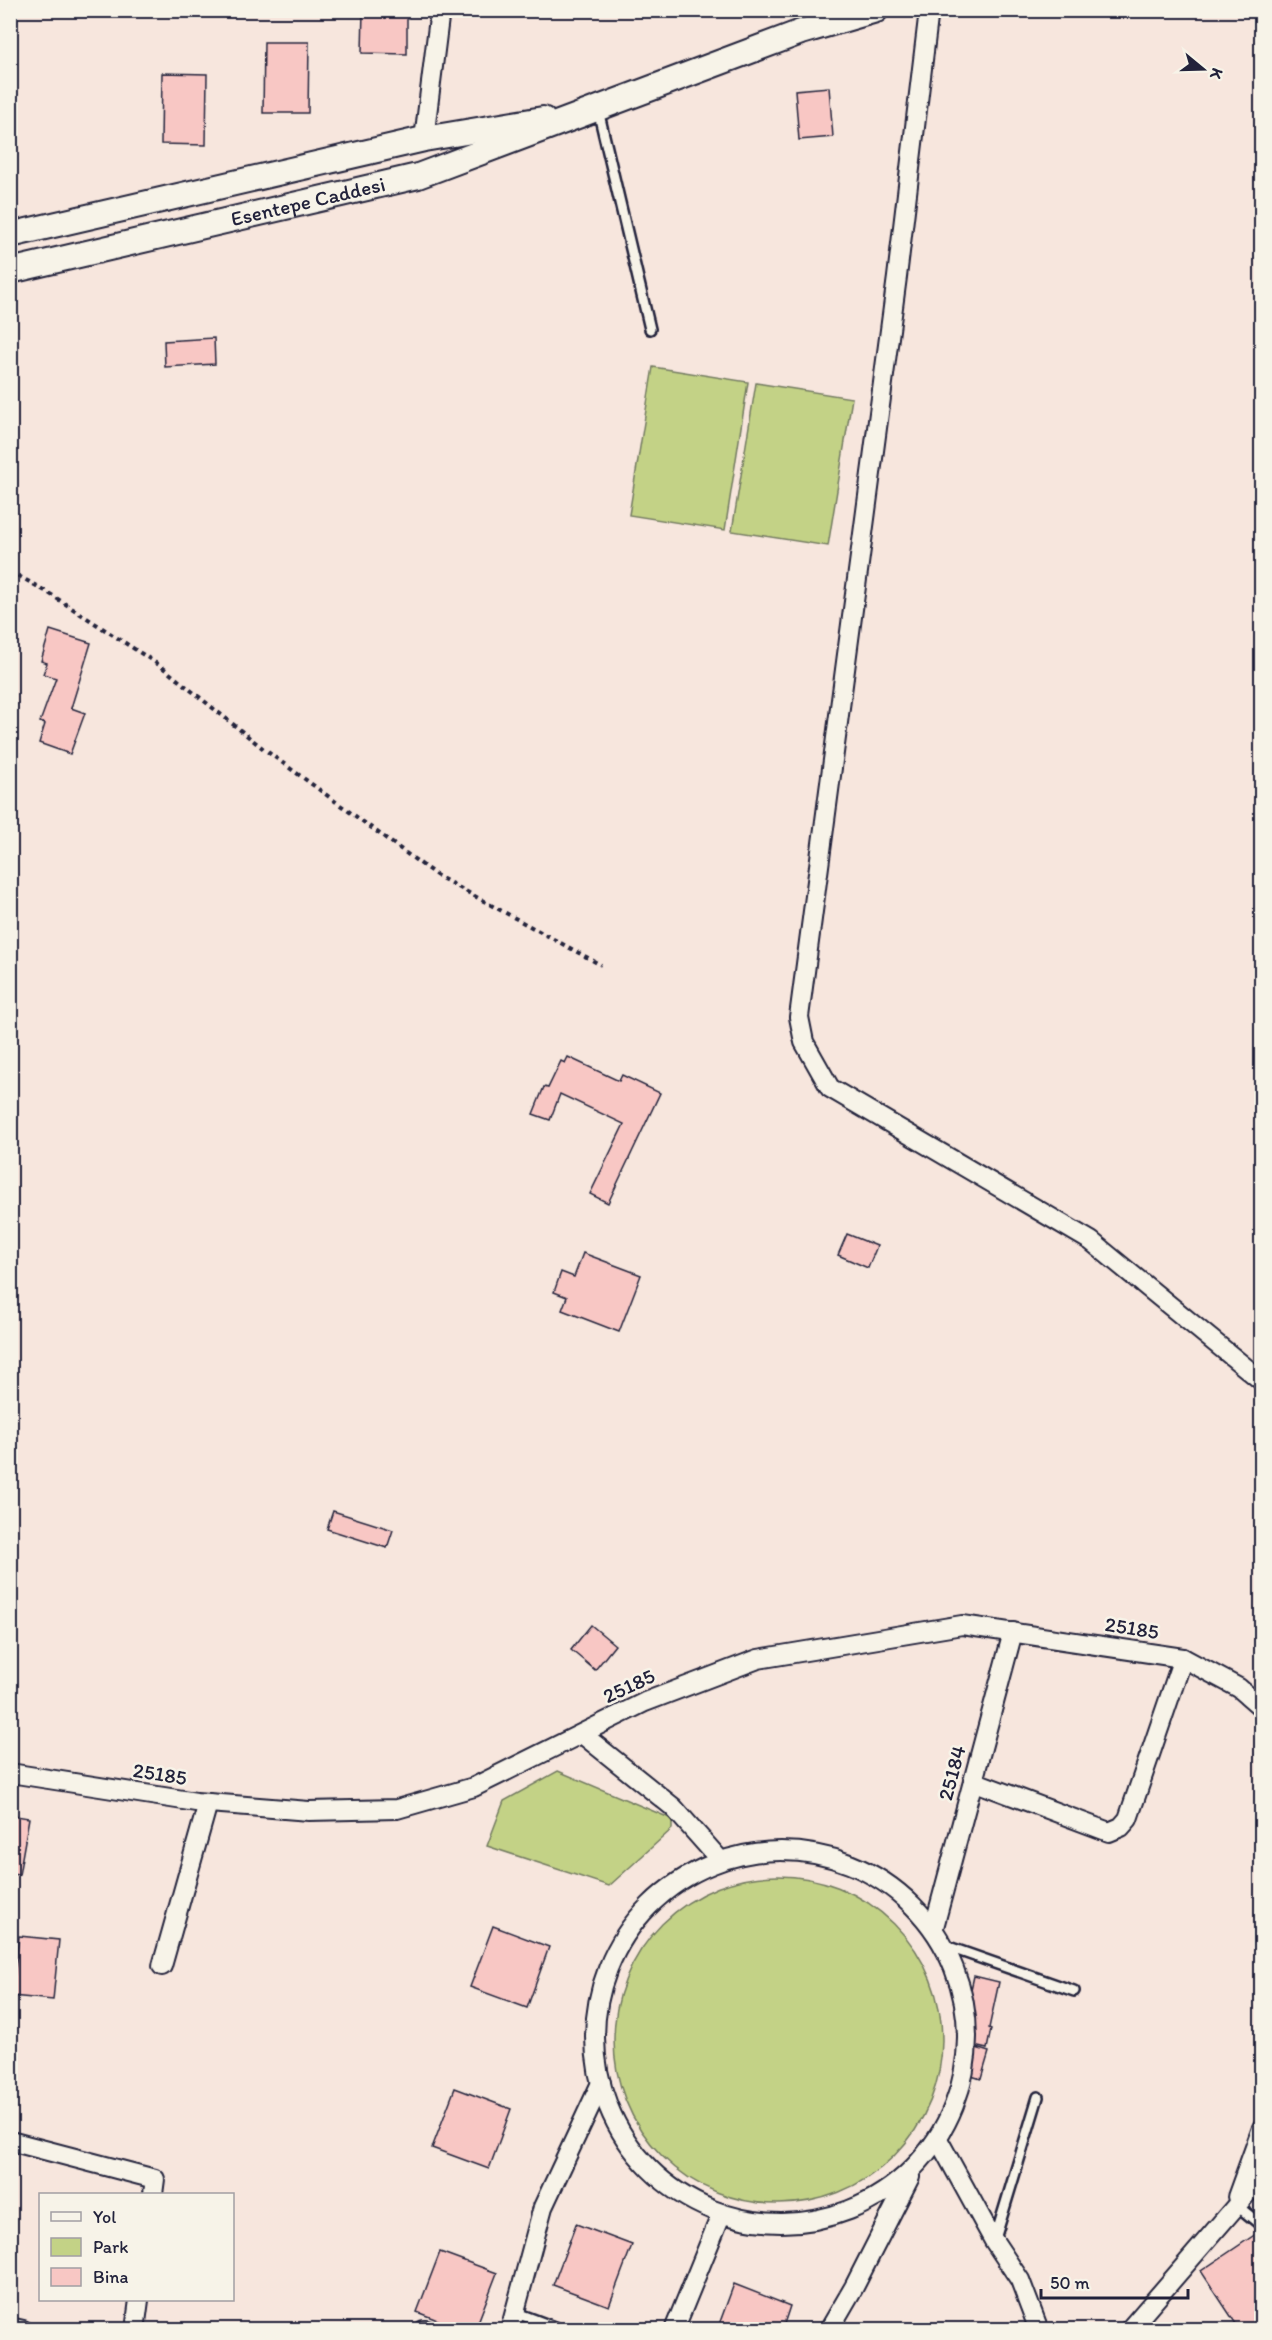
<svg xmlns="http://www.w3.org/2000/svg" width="1272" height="2340" font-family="Itim,sans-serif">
  <rect width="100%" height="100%" fill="#f7e6dd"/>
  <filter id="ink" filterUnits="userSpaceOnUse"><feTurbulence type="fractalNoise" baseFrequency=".0167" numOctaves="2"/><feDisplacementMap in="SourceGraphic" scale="12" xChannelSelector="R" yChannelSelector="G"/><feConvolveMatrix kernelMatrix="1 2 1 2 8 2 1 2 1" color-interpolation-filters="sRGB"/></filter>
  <g filter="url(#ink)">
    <g fill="#c3d286" stroke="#727a60" stroke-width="1.5">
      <path d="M653,367L748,382L725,530L629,515Z"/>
      <path d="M756,383L852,398L828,546L732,531Z"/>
      <path d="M558,1771L672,1819V1829L609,1886L487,1846L504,1801Z"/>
      <circle cx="778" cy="2040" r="164"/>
    </g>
    <g fill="#f8c7c4" stroke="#22223b" stroke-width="1.5">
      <path d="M363,10H407V54L362,53Z"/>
      <path d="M264,42H309L308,113H263Z"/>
      <path d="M162,73L207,74L206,145L161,144Z"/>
      <path d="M829,87L833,137L799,140L795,90Z"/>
      <path d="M214,338L215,364L165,367L164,341Z"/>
      <path d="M50,630L91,643L71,708L85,713L70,754L39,743L45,724L40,722L56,678L43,674L47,663L41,661Z"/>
      <path d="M568,1057L619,1081L622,1075L660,1093L608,1203L590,1194L624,1124L560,1094L550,1120L533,1114L544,1087L548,1088L561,1061L565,1063Z"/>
      <path d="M847,1234L877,1246L868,1268L838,1255Z"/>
      <path d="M583,1253L641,1275L619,1332L562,1310L567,1297L554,1292L561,1272L574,1277Z"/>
      <path d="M333,1511L393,1530L387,1548L327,1529Z"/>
      <path d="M591,1625L615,1645L595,1670L571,1650Z"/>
      <path d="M10,1815L29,1818L19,1875L10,1874Z"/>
      <path d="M493,1926L549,1947L527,2008L470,1987Z"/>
      <path d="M19,1936L59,1940L53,2000L12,1996Z"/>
      <path d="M974,1976L999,1982L989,2028L991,2029L987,2049L965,2044L970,2023L964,2021Z"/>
      <path d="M973,2047L989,2052L981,2079L965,2074Z"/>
      <path d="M455,2088L511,2109L489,2169L432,2148Z"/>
      <path d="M576,2224L632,2245L609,2306L553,2285Z"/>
      <path d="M1256,2234L1262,2243V2319L1246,2330H1240L1201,2271Z"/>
      <path d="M440,2252L497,2273L475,2330H463L417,2312Z"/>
      <path d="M734,2284L790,2306L782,2330H717Z"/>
    </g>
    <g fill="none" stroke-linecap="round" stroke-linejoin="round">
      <g stroke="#22223b" stroke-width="14">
        <g id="lane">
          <path d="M598,110L650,329"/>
          <path d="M946,1946L1074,1991"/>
          <path d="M1235,2204L1262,2226"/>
          <path d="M995,2239L1038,2097"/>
          <path d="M514,2312L562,2330"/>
        </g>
      </g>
      <g stroke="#22223b" stroke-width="22">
        <g id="street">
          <path d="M929,10L897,277L799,1017L804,1042L830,1088L1091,1241L1262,1381"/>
          <path d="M424,139L440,10"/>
          <path d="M582,1734L673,1807L720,1860"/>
          <path d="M10,1773L196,1802L309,1811L397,1809L474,1787L645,1702L758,1659L962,1625L1183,1658L1239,1688L1262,1708"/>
          <path d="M973,1781L1109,1832L1121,1827L1128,1819L1183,1658"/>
          <circle cx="781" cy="2037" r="186"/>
          <path d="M934,1927L1013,1632"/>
          <path d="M162,1966L208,1803"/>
          <path d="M10,2141L155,2179L153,2194"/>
          <path d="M939,2141L994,2241L1020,2280L1039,2330"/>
          <path d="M1237,2197L1262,2128"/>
          <path d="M10,2327L23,2330"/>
          <path d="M135,2330L139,2300"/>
          <path d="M424,2330H426"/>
          <path d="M510,2330L543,2207L601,2083"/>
          <path d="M674,2330L721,2215"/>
          <path d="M829,2330L854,2287L910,2177"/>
          <path d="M1129,2330L1262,2176"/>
        </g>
      </g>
      <g stroke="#22223b" stroke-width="28">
        <g id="secondary">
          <path d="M10,235L424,139L543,119"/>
          <path id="s1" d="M10,271L418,176L801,32L876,10"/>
        </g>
      </g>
      <path stroke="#22223b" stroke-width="4" stroke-dasharray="4.5 4.5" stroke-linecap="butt" d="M10,571L47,592L162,667L265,750L436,875L601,965"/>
      <use href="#lane" stroke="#f7f3e8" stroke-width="9"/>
      <use href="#street" stroke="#f7f3e8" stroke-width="18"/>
      <use href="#secondary" stroke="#f7f3e8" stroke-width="24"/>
    </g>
  </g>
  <g text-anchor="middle" stroke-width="5" stroke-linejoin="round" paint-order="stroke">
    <g font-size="21" fill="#22223b" stroke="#f7f3e8">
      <text dy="7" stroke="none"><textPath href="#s1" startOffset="306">Esentepe Caddesi</textPath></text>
      <text transform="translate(1132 1628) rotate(9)" y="7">25185</text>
      <text transform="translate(629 1686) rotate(-25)" y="7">25185</text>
      <text transform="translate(952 1773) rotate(-75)" y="7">25184</text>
      <text transform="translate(160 1774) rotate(9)" y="7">25185</text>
    </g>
  </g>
  <rect width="1272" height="2340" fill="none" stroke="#f7f3e8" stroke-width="36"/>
  <rect x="18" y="18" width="1236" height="2304" fill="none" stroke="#22223b" stroke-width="2" filter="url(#ink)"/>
  <rect x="39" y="2193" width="195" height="108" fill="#f7f3e8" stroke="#a29fa3" stroke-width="1.5"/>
  <rect x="51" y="2212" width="30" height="9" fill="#f7f3e8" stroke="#a29fa3" stroke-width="1.5"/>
  <text x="93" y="2223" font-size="18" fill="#22223b">Yol</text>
  <rect x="51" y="2238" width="30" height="18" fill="#c3d286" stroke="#a29fa3" stroke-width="1.5"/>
  <text x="93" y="2253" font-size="18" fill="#22223b">Park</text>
  <rect x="51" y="2268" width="30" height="18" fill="#f8c7c4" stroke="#a29fa3" stroke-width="1.5"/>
  <text x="93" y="2283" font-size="18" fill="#22223b">Bina</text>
  <g transform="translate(1203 69) rotate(109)" stroke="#f7f3e8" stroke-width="4.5" paint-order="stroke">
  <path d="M0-4.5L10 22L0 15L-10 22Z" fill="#22223b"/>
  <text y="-9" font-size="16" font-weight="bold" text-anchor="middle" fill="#22223b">K</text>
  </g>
  <path d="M1041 2289v9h147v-9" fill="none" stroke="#22223b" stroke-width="3"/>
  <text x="1050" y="2289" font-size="18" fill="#22223b" stroke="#f7f3e8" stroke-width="4.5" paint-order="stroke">50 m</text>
</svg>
